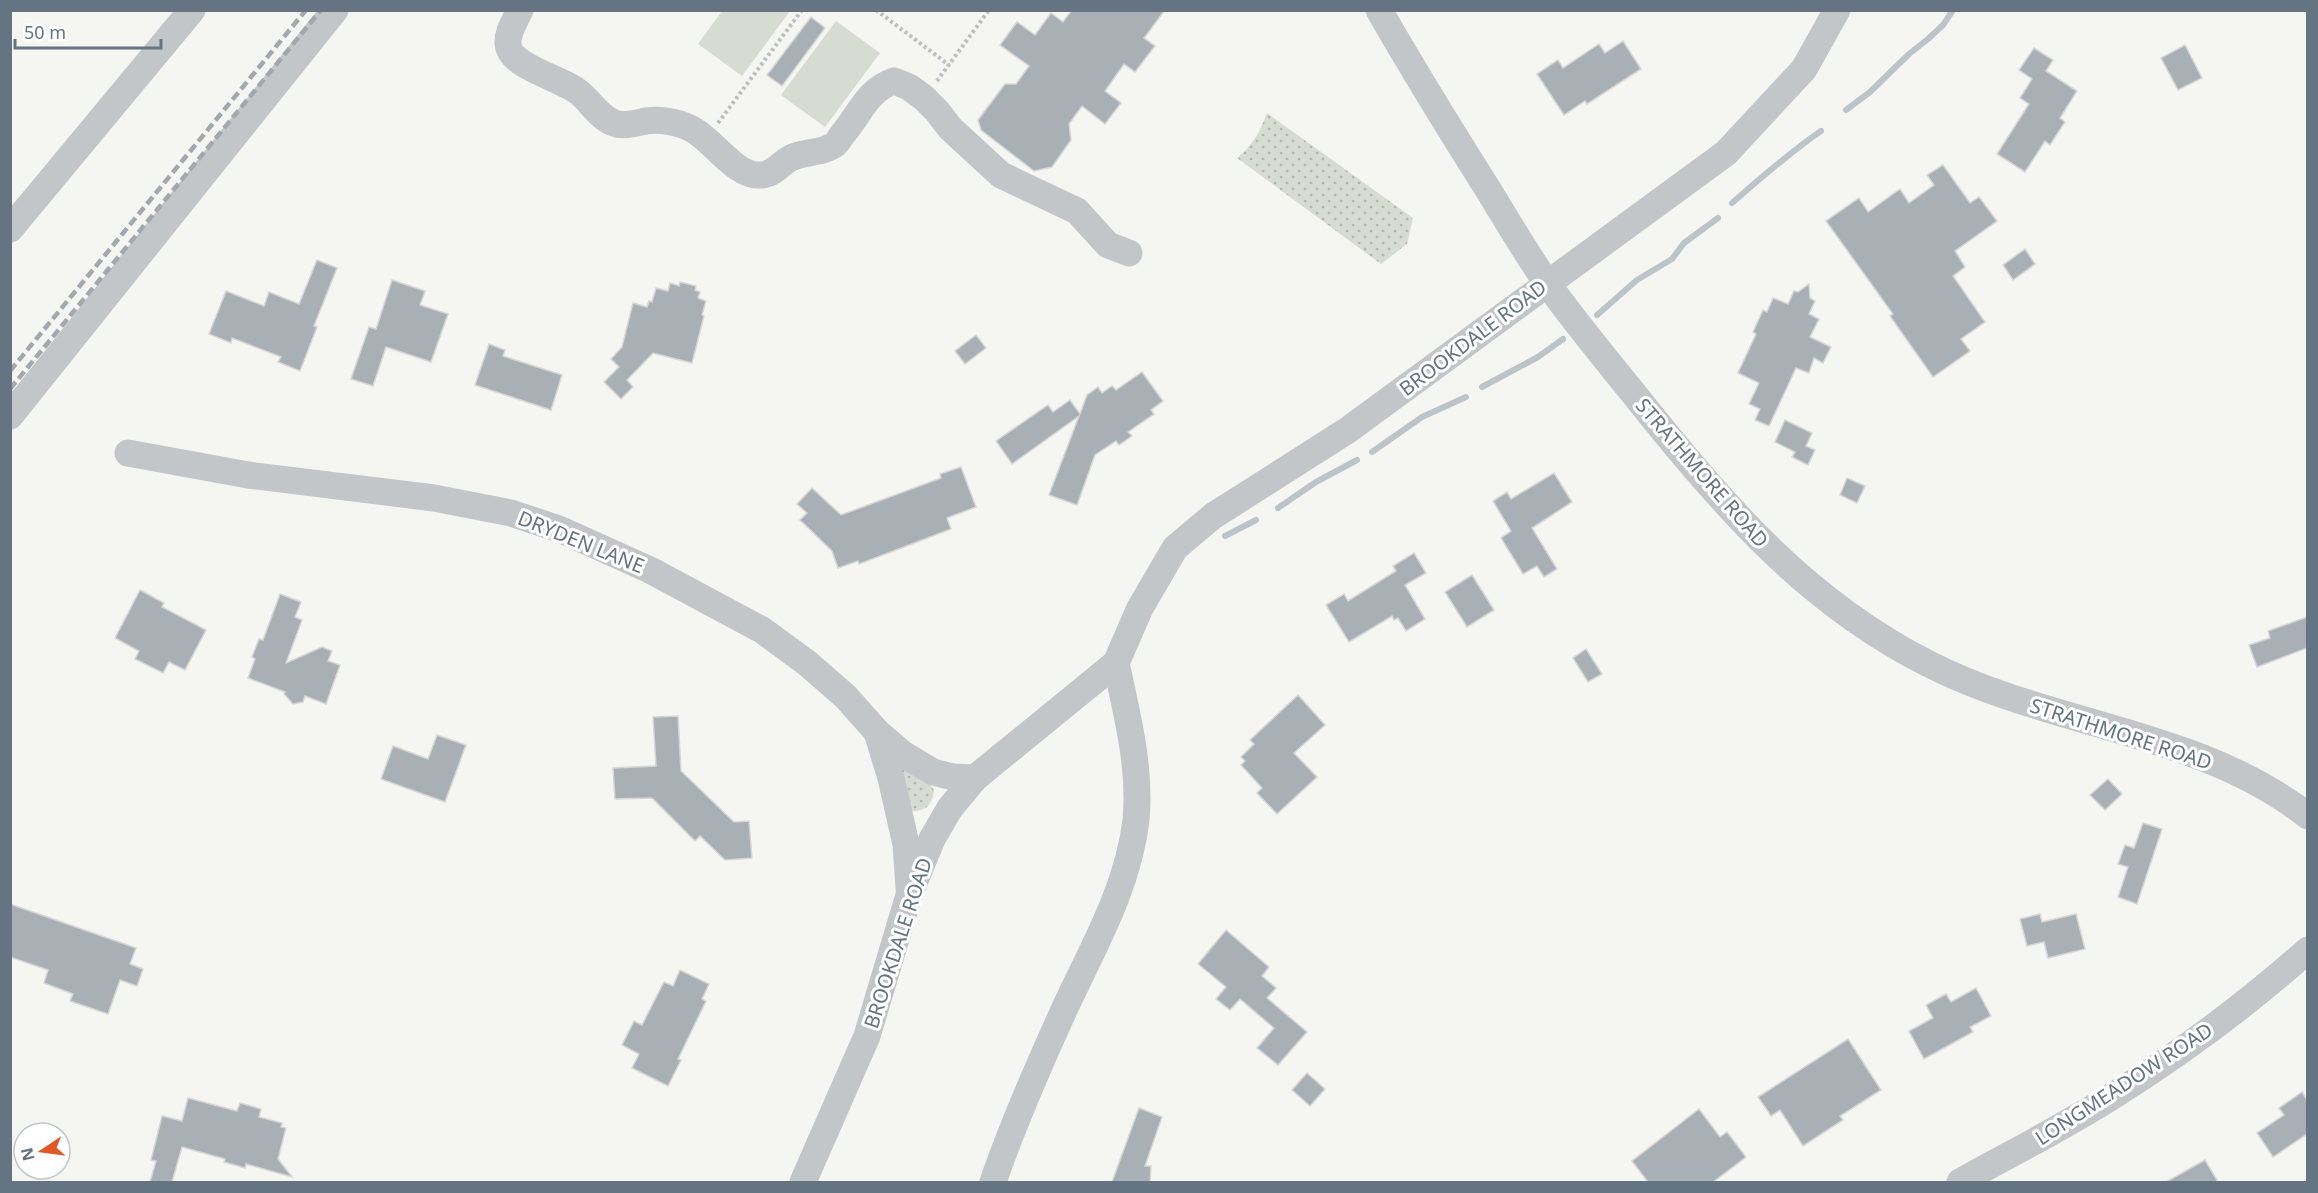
<svg xmlns="http://www.w3.org/2000/svg" width="2318" height="1193" font-family="'Noto Sans',sans-serif">
  <defs>
    <pattern id="grass-dots" width="8" height="8" patternUnits="userSpaceOnUse" patternTransform="scale(1.5)"><rect width="8" height="8" fill="#d6dcd2"/><path d="M2 2h.1M6 6h.1" fill="none" stroke="#b1b7b0" stroke-width="1.8" stroke-linecap="round"/></pattern>
  </defs>
  <rect width="100%" height="100%" fill="#f5f5f1"/>
  <g fill="url(#grass-dots)">
    <path d="M1267,113L1413,218L1407,244L1381,264L1237,158C1253,145 1260,132 1267,113Z"/>
    <path d="M894,762L929,783L934,790C933,804 924,814 909,810Z"/>
  </g>
  <g fill="#d6dcd2">
    <path d="M722,11H790L742,76L698,44Z"/>
    <path d="M836,21L880,53L825,127L781,95Z"/>
  </g>
  <g fill="none" stroke-linecap="round" stroke-linejoin="round">
    <g stroke="#bac4c9" stroke-width="6">
      <path d="M1846,110L1870,92L1909,54L1928,39L1943,25L1953,10"/>
      <path d="M1732,203C1761,178 1790,152 1821,131"/>
      <path d="M1597,315L1637,280L1672,259L1684,243L1718,218"/>
      <path d="M1482,387L1538,357L1563,339"/>
      <path d="M1372,452L1422,417L1466,397"/>
      <path d="M1278,508L1316,482L1357,460"/>
      <path d="M1225,536L1256,520"/>
    </g>
  </g>
  <g fill="#a8b0b6" stroke="#d6d6d4" stroke-width="1.5">
    <path d="M1072,10H1165L1144,38L1155,46L1135,72L1124,64L1105,91L1121,103L1105,124L1082,106L1069,124L1071,140L1052,167L1034,171L981,130L978,120L1005,84H1016L1029,66L1000,45L1017,22L1035,35L1051,13L1063,22Z"/>
    <path d="M811,17L825,28L782,86L767,75Z"/>
    <path d="M1623,41L1641,69L1587,104L1585,101L1564,115L1537,74L1558,60L1563,68L1599,44L1605,53Z"/>
    <path d="M2185,45L2202,78L2178,90L2161,58Z"/>
    <path d="M2034,48L2053,60L2046,71L2077,91L2060,118L2065,122L2050,145L2045,141L2025,172L1997,154L2029,104L2020,98L2032,79L2019,70Z"/>
    <path d="M1943,165L1970,203L1979,197L1997,221L1955,251L1965,267L1953,276L1985,322L1961,339L1970,351L1933,377L1890,316L1893,314L1826,221L1859,198L1868,212L1900,189L1909,203L1934,185L1927,175Z"/>
    <path d="M2025,249L2035,264L2013,280L2003,265Z"/>
    <path d="M317,260L337,268L314,326L317,327L300,371L278,362L281,357L232,338L231,343L209,334L226,291L264,306L269,292L299,304Z"/>
    <path d="M392,280L425,291L420,305L448,314L431,362L386,347L373,386L351,379L369,327L376,329Z"/>
    <path d="M680,282L696,286L695,290L700,292L698,298L706,301L702,315L704,316L692,363L653,353L627,380L633,387L621,399L604,382L619,367L611,359L622,347L633,303L647,307L649,301L652,302L656,288L668,291L670,283L679,286Z"/>
    <path d="M1809,284L1810,298L1815,301L1809,314L1819,319L1810,337L1831,347L1823,363L1814,358L1809,373L1796,368L1769,426L1755,420L1760,409L1749,404L1759,383L1738,373L1756,334L1753,332L1763,310L1767,312L1773,298L1788,304L1794,291L1798,292Z"/>
    <path d="M976,335L986,348L965,364L955,351Z"/>
    <path d="M489,344L505,350L503,356L562,375L551,410L475,385Z"/>
    <path d="M1142,372L1163,401L1151,410L1154,414L1128,432L1132,436L1119,445L1116,441L1095,455L1077,505L1049,495L1079,416L1012,464L996,441L1048,405L1053,412L1070,400L1080,414L1087,395L1098,387L1102,393L1112,386L1116,390Z"/>
    <path d="M1785,420L1812,433L1806,446L1815,450L1808,465L1792,457L1795,452L1775,442Z"/>
    <path d="M961,467L976,507L947,518L951,529L859,564L858,561L838,568L832,551L800,520L807,513L797,504L812,488L841,515L941,478L940,474Z"/>
    <path d="M1554,473L1572,502L1532,528L1557,569L1544,577L1537,566L1523,574L1501,538L1511,531L1493,501L1507,492L1511,499Z"/>
    <path d="M1847,478L1865,486L1857,503L1840,495Z"/>
    <path d="M1414,553L1426,573L1405,585L1425,619L1406,631L1398,618L1394,620L1392,616L1349,642L1326,605L1344,594L1348,601L1396,571L1393,566Z"/>
    <path d="M1472,575L1494,610L1467,627L1445,592Z"/>
    <path d="M140,590L164,603L162,607L206,630L185,670L169,662L163,673L135,659L139,651L115,638Z"/>
    <path d="M280,594L301,602L295,617L302,620L286,663L322,647L332,651L328,661L340,665L326,704L305,696L303,702L293,704L284,694L285,692L248,678L255,659L252,657L259,639L263,640Z"/>
    <path d="M2307,617V648L2257,667L2249,645L2270,638L2268,631Z"/>
    <path d="M1586,649L1602,674L1588,682L1573,658Z"/>
    <path d="M1298,695L1325,725L1294,753L1317,777L1277,814L1257,793L1262,788L1241,765L1245,761L1241,757L1254,744L1250,740Z"/>
    <path d="M678,716L681,771L734,822L749,821L752,858L725,860L700,836L695,841L652,798L615,799L613,768L656,766L653,717Z"/>
    <path d="M437,735L466,745L445,802L381,779L393,746L428,759Z"/>
    <path d="M2108,779L2122,794L2105,810L2090,795Z"/>
    <path d="M2143,823L2162,829L2137,904L2118,897L2128,867L2118,864L2125,845L2134,848Z"/>
    <path d="M10,904L136,948L130,964L143,969L137,986L120,980L108,1014L70,1001L73,994L44,983L48,970L10,957Z"/>
    <path d="M2040,914L2042,922L2076,914L2085,949L2048,958L2044,942L2027,946L2020,919Z"/>
    <path d="M1226,930L1269,967L1262,976L1276,988L1267,998L1307,1032L1278,1065L1257,1048L1274,1028L1240,999L1230,1010L1216,999L1226,987L1198,964Z"/>
    <path d="M680,970L709,984L702,999L706,1001L678,1059L681,1060L668,1086L632,1068L639,1054L622,1045L634,1021L642,1025L664,982L673,986Z"/>
    <path d="M1976,988L1991,1016L1970,1027L1973,1032L1924,1059L1909,1031L1933,1018L1926,1005L1946,994L1951,1002Z"/>
    <path d="M1848,1039L1881,1090L1840,1116L1843,1120L1803,1146L1780,1110L1771,1116L1758,1097Z"/>
    <path d="M1307,1073L1325,1089L1310,1106L1292,1090Z"/>
    <path d="M2302,1092L2307,1100V1134L2273,1157L2257,1133L2284,1115L2279,1108Z"/>
    <path d="M188,1098L237,1111L240,1103L261,1109L259,1117L282,1123L281,1127L286,1128L278,1159L292,1177L246,1164L245,1168L224,1162L225,1159L182,1147L172,1182H150L156,1161L151,1160L162,1116L182,1121Z"/>
    <path d="M1139,1108L1162,1117L1145,1166H1151L1150,1182H1112Z"/>
    <path d="M1699,1109L1720,1137L1727,1132L1746,1157L1713,1182H1648L1632,1161Z"/>
    <path d="M2205,1160L2218,1182H2166Z"/>
  </g>
  <g fill="none" stroke-linecap="round" stroke-linejoin="round">
    <g stroke="#bcbec0" stroke-width="4" stroke-dasharray="3 3" stroke-linecap="butt">
      <path d="M876,10L949,65"/>
      <path d="M937,81L989,10"/>
      <path d="M718,123L802,10"/>
    </g>
    <g stroke="#c2c6c9" stroke-width="27">
      <path d="M520,10C515,21 507,32 508,44C509,66 560,78 577,91C590,100 598,117 614,123C624,127 636,123 646,121C659,119 678,122 690,128C713,139 735,177 760,175C774,175 779,164 791,158C804,151 821,154 834,145C837,143 840,138 842,135C860,114 867,90 894,81L909,87L924,98L937,111L950,128L1001,175L1077,211L1108,245L1129,253"/>
      <path d="M1379,10C1414,71 1451,131 1489,191C1508,222 1526,253 1547,283C1577,325 1610,364 1642,404C1725,508 1808,603 1929,664C2050,726 2198,730 2308,816"/>
      <path d="M10,229L192,10"/>
      <path d="M10,416L335,10"/>
      <path d="M128,453L248,475L434,498L511,513L559,529L650,570L762,630L807,663L846,697L877,732L903,754L933,772L953,777L975,778"/>
      <path d="M877,732L891,778L906,844L909,888"/>
      <path d="M803,1182L867,1036L909,895L932,839L950,808L975,778L1116,663L1140,608L1175,548L1213,516L1348,430L1726,153L1804,69L1837,10"/>
      <path d="M993,1182C1013,1124 1038,1067 1064,1010C1092,949 1128,889 1136,820C1141,767 1127,715 1116,663"/>
      <path d="M1960,1182C2010,1154 2062,1128 2111,1097C2180,1054 2246,1005 2308,950"/>
    </g>
    <g stroke="#a3a8ae" stroke-width="4.5" stroke-dasharray="9 4.5" stroke-linecap="butt">
      <path d="M10,371L306,10"/>
      <path d="M10,389L321,10"/>
    </g>
  </g>
  <g text-anchor="middle" stroke-width="6" stroke-linejoin="round" paint-order="stroke">
    <g font-size="20" fill="#647482" stroke="#fff">
      <text transform="translate(1473 338) rotate(-37)" y="7">BROOKDALE ROAD</text>
      <text transform="translate(1702 473) rotate(49)" y="7">STRATHMORE ROAD</text>
      <text transform="translate(581 542) rotate(22)" y="7">DRYDEN LANE</text>
      <text transform="translate(2121 734) rotate(18)" y="7">STRATHMORE ROAD</text>
      <text transform="translate(898 943) rotate(-72)" y="7">BROOKDALE ROAD</text>
      <text transform="translate(2124 1084) rotate(-33)" y="7">LONGMEADOW ROAD</text>
    </g>
  </g>
  <rect width="2318" height="1193" fill="none" stroke="#647482" stroke-width="24"/>
  <g transform="translate(42 1151) rotate(257)"><circle r="28" fill="#ffffff" stroke="#c1c7cd" stroke-width="1.5"/>
  <path d="M0-4.5L10 22L0 15L-10 22Z" fill="#e05826"/>
  <text y="-9" font-size="16" font-weight="bold" text-anchor="middle" fill="#647482">N</text>
  </g>
  <path d="M15 39v9h146v-9" fill="none" stroke="#647482" stroke-width="3"/>
  <text x="24" y="39" font-size="18" fill="#647482" stroke="#ffffff" stroke-width="4.5" paint-order="stroke">50 m</text>
</svg>
